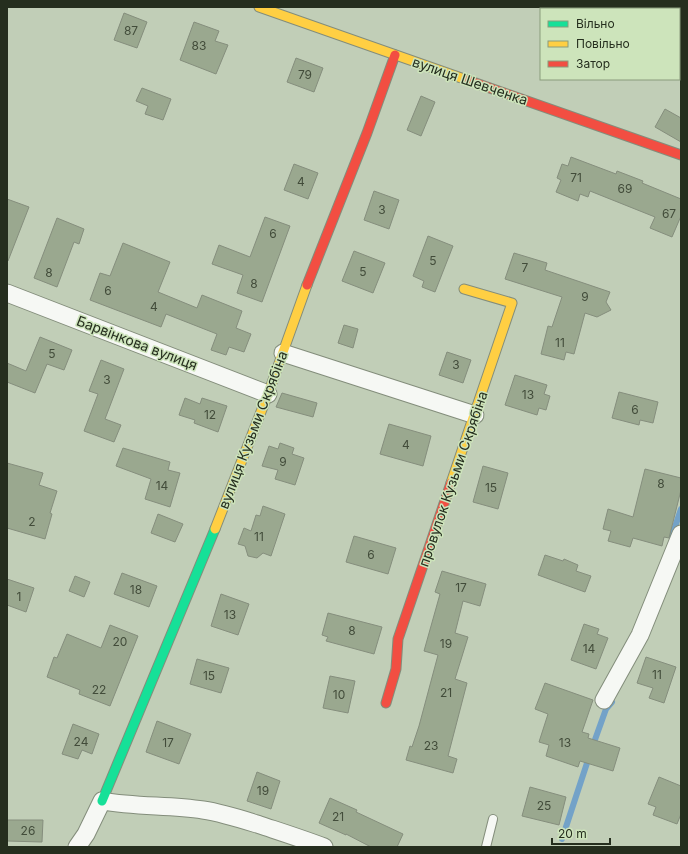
<svg xmlns="http://www.w3.org/2000/svg" width="688" height="854" font-family="Inter,sans-serif">
  <rect width="100%" height="100%" fill="#c1ceb7"/>
  <g fill="none" stroke-linecap="round" stroke-linejoin="round">
    <g stroke="#73a2c8" stroke-width="6">
      <path d="M672,536L681,509"/>
      <path d="M592,748L606,709L612,702"/>
      <path d="M562,839L589,757"/>
    </g>
  </g>
  <g fill="#9aa88f" stroke="#858e7d">
    <path d="M124,13L147,22L137,48L114,40Z"/>
    <path d="M194,22L219,31L215,41L228,45L216,74L180,60Z"/>
    <path d="M296,58L323,68L314,92L287,82Z"/>
    <path d="M142,88L171,99L163,120L145,114L148,106L136,101Z"/>
    <path d="M421,96L435,102L421,136L407,130Z"/>
    <path d="M665,109L681,118V142L655,127Z"/>
    <path d="M571,157L616,174L617,171L643,181L642,183L681,199V216L672,237L650,228L655,217L590,191L588,197L580,194L578,201L556,192L561,180L557,178L562,164L568,166Z"/>
    <path d="M294,164L318,173L308,199L284,190Z"/>
    <path d="M374,191L399,200L389,229L364,220Z"/>
    <path d="M7,199L29,207L8,261H7Z"/>
    <path d="M265,217L290,226L262,302L237,293L243,275L212,264L219,245L250,257Z"/>
    <path d="M57,218L84,229L79,244L74,242L57,287L34,278Z"/>
    <path d="M428,236L453,246L435,292L422,287L424,281L413,276Z"/>
    <path d="M123,243L170,262L158,292L197,308L202,295L242,311L236,328L251,334L244,352L229,347L226,355L211,350L217,334L166,314L161,327L90,300L100,273L110,276Z"/>
    <path d="M354,251L385,263L373,293L342,281Z"/>
    <path d="M514,253L547,263L545,270L610,292L606,302L611,310L597,317L585,313L574,354L566,352L564,360L541,354L548,326L552,327L562,297L505,279Z"/>
    <path d="M344,325L358,329L353,348L338,343Z"/>
    <path d="M40,337L72,350L64,370L47,364L35,393L7,382V363L26,371Z"/>
    <path d="M447,352L471,360L463,383L439,375Z"/>
    <path d="M101,360L124,369L105,419L121,425L114,442L84,431L98,394L89,391Z"/>
    <path d="M515,375L547,385L544,394L550,396L546,410L539,408L537,415L505,405Z"/>
    <path d="M619,392L658,402L653,423L640,420L639,425L612,418Z"/>
    <path d="M282,393L317,403L313,417L276,407Z"/>
    <path d="M185,398L200,404L202,398L227,406L218,432L194,423L195,420L179,415Z"/>
    <path d="M389,424L431,436L423,466L380,454Z"/>
    <path d="M280,443L294,448L292,454L304,458L295,485L275,479L278,470L262,466L269,446L278,449Z"/>
    <path d="M123,448L170,462L168,470L180,473L170,507L145,499L151,479L116,466Z"/>
    <path d="M7,463L43,473L39,485L57,491L50,513L52,514L45,539L7,528Z"/>
    <path d="M483,466L508,473L498,509L473,502Z"/>
    <path d="M645,469L681,478V490L669,538L664,537L662,546L633,538L630,547L608,541L611,531L603,529L608,509L633,517Z"/>
    <path d="M263,506L285,514L271,556L263,553L257,558L248,556L245,546L238,544L244,528L251,531L256,515L260,516Z"/>
    <path d="M158,514L183,524L175,542L151,533Z"/>
    <path d="M354,536L396,548L388,574L346,562Z"/>
    <path d="M545,555L563,561L564,559L578,565L576,571L591,576L585,592L538,575Z"/>
    <path d="M442,571L486,584L480,606L463,601L455,633L468,637L455,679L467,683L448,756L457,759L453,773L406,760L410,746L412,747L419,726L438,655L424,651L440,594L435,592Z"/>
    <path d="M122,573L157,586L149,607L114,594Z"/>
    <path d="M75,576L90,582L84,597L69,591Z"/>
    <path d="M7,579L34,588L26,612L7,605Z"/>
    <path d="M221,594L249,604L238,635L211,626Z"/>
    <path d="M328,613L382,627L374,654L326,641L328,637L322,635Z"/>
    <path d="M584,624L599,629L597,634L608,638L596,669L571,660Z"/>
    <path d="M110,625L138,636L110,706L79,694L80,690L47,677L54,657L57,658L67,634L101,648Z"/>
    <path d="M646,657L676,667L664,703L649,698L653,688L637,683Z"/>
    <path d="M197,659L229,668L221,693L190,684Z"/>
    <path d="M330,676L355,681L348,713L323,708Z"/>
    <path d="M545,683L593,700L582,732L589,734L588,738L620,748L613,771L580,761L578,767L546,756L549,745L539,742L548,714L535,709Z"/>
    <path d="M157,721L191,734L179,764L146,752Z"/>
    <path d="M73,724L99,734L92,754L82,750L78,759L62,754Z"/>
    <path d="M257,772L280,781L271,809L247,801Z"/>
    <path d="M659,777L681,786V814L677,824L653,815L656,807L648,804Z"/>
    <path d="M530,787L566,797L559,825L522,816Z"/>
    <path d="M330,798L357,810L356,812L403,834L397,847H371L346,834V835L319,823Z"/>
    <path d="M7,820H43L42,842L7,841Z"/>
  </g>
  <g fill="none" stroke-linecap="round" stroke-linejoin="round">
    <g stroke="#838d7b" stroke-width="10">
      <path id="lane" d="M486,847L493,819"/>
    </g>
    <g stroke="#838d7b" stroke-width="19">
      <g id="street">
        <path d="M7,293L268,394"/>
        <path d="M283,353L475,415"/>
        <path d="M604,700L640,635L681,534"/>
        <path d="M77,847L86,834L102,801C136,807 170,805 203,810C223,813 241,819 260,825C281,832 303,839 324,847"/>
      </g>
    </g>
    <g stroke="#838d7b" stroke-width="11">
      <path id="fast" d="M102,801L215,529"/>
    </g>
    <g stroke="#838d7b" stroke-width="11">
      <g id="slow">
        <path d="M259,7L467,80"/>
        <path d="M451,483L512,303L464,289"/>
        <path d="M215,529L268,394L307,285"/>
      </g>
    </g>
    <g stroke="#838d7b" stroke-width="11">
      <g id="jam">
        <path d="M467,80L681,155"/>
        <path d="M307,285L367,133L395,55"/>
        <path d="M386,703L396,669L398,639L451,483"/>
      </g>
    </g>
    <use href="#lane" stroke="#f6f8f4" stroke-width="8"/>
    <use href="#street" stroke="#f6f8f4" stroke-width="17"/>
    <use href="#fast" stroke="#16e098" stroke-width="9"/>
    <use href="#slow" stroke="#ffcf43" stroke-width="9"/>
    <use href="#jam" stroke="#f24e42" stroke-width="9"/>
  </g>
  <g text-anchor="middle" stroke-width="3" stroke-linejoin="round" paint-order="stroke">
    <g font-size="12" fill="#424c3a">
      <text x="131" y="35">87</text>
      <text x="199" y="50">83</text>
      <text x="305" y="79">79</text>
      <text x="576" y="182">71</text>
      <text x="301" y="186">4</text>
      <text x="625" y="193">69</text>
      <text x="382" y="214">3</text>
      <text x="669" y="218">67</text>
      <text x="273" y="238">6</text>
      <text x="433" y="265">5</text>
      <text x="525" y="272">7</text>
      <text x="363" y="276">5</text>
      <text x="49" y="277">8</text>
      <text x="254" y="288">8</text>
      <text x="108" y="295">6</text>
      <text x="585" y="301">9</text>
      <text x="154" y="311">4</text>
      <text x="560" y="347">11</text>
      <text x="52" y="358">5</text>
      <text x="456" y="369">3</text>
      <text x="107" y="384">3</text>
      <text x="528" y="399">13</text>
      <text x="635" y="414">6</text>
      <text x="210" y="419">12</text>
      <text x="406" y="449">4</text>
      <text x="283" y="466">9</text>
      <text x="661" y="488">8</text>
      <text x="162" y="490">14</text>
      <text x="491" y="492">15</text>
      <text x="32" y="526">2</text>
      <text x="259" y="541">11</text>
      <text x="371" y="559">6</text>
      <text x="461" y="592">17</text>
      <text x="136" y="594">18</text>
      <text x="19" y="601">1</text>
      <text x="230" y="619">13</text>
      <text x="352" y="635">8</text>
      <text x="120" y="646">20</text>
      <text x="446" y="648">19</text>
      <text x="589" y="653">14</text>
      <text x="657" y="679">11</text>
      <text x="209" y="680">15</text>
      <text x="99" y="694">22</text>
      <text x="446" y="697">21</text>
      <text x="339" y="699">10</text>
      <text x="81" y="746">24</text>
      <text x="168" y="747">17</text>
      <text x="565" y="747">13</text>
      <text x="431" y="750">23</text>
      <text x="263" y="795">19</text>
      <text x="544" y="810">25</text>
      <text x="338" y="821">21</text>
      <text x="28" y="835">26</text>
    </g>
    <g font-size="14" fill="#252e1e" stroke="#cde4bb">
      <text transform="translate(470 81) rotate(19)" y="5">вулиця Шевченка</text>
      <text transform="translate(137 343) rotate(21)" y="5">Барвінкова вулиця</text>
      <text transform="translate(253 430) rotate(-69)" y="5">вулиця Кузьми Скрябіна</text>
      <text transform="translate(453 479) rotate(-71)" y="5">провулок Кузьми Скрябіна</text>
    </g>
  </g>
  <rect width="688" height="854" fill="none" stroke="#252e1e" stroke-width="16"/>
  <rect x="540" y="8" width="140" height="72" fill="#cde4bb" stroke="#8a9b7c"/>
  <rect x="548" y="21" width="20" height="6" fill="#16e098" stroke="#8a9b7c"/>
  <text x="576" y="28" font-size="12" fill="#252e1e">Вільно</text>
  <rect x="548" y="41" width="20" height="6" fill="#ffcf43" stroke="#8a9b7c"/>
  <text x="576" y="48" font-size="12" fill="#252e1e">Повільно</text>
  <rect x="548" y="61" width="20" height="6" fill="#f24e42" stroke="#8a9b7c"/>
  <text x="576" y="68" font-size="12" fill="#252e1e">Затор</text>
  <path d="M552 838v6h58v-6" fill="none" stroke="#252e1e" stroke-width="2"/>
  <text x="558" y="838" font-size="12" fill="#252e1e" stroke="#cde4bb" stroke-width="3" paint-order="stroke">20 m</text>
</svg>
